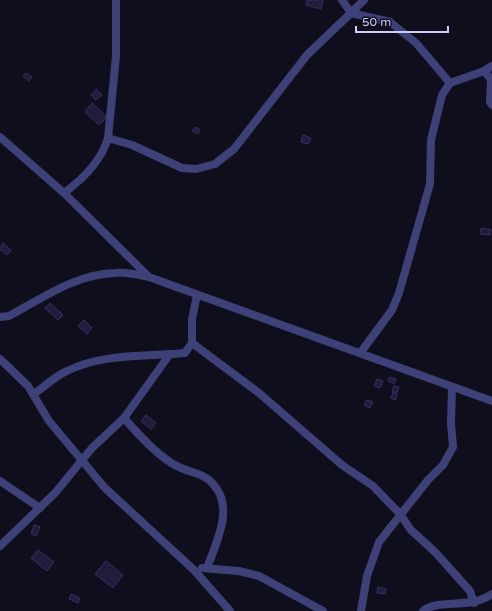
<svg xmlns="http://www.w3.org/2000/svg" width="492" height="611" font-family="'Varela Round',sans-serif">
  <rect width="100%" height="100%" fill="#0f0e1d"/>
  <g fill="#1f1c3c" stroke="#353066">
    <path d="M307,0H323L321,9L306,5Z"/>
    <path d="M26,73L32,77L29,81L23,76Z"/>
    <path d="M96,89L102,95L96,100L91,95Z"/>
    <path d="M92,103L107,117L99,125L85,112Z"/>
    <path d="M195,127L200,130L198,134L192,131Z"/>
    <path d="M303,135L311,138L308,144L301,142Z"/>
    <path d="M481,228L491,230L490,235L480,234Z"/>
    <path d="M3,243L11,250L7,255L0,249Z"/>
    <path d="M50,303L63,315L58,320L45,308Z"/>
    <path d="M84,320L92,328L87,334L78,326Z"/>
    <path d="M389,377L396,379L394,384L388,381Z"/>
    <path d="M377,379L383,381L380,388L374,386Z"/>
    <path d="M394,386L399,387L397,393L392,392Z"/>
    <path d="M393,393L397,395L395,400L391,398Z"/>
    <path d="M367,400L373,402L370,408L364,405Z"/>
    <path d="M146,415L156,423L151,429L141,421Z"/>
    <path d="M34,525L40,527L36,536L31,534Z"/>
    <path d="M38,550L54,562L47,571L31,558Z"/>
    <path d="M106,561L123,575L113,588L95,574Z"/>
    <path d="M378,587L386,589L385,594L377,593Z"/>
    <path d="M71,594L80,598L78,603L69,599Z"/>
  </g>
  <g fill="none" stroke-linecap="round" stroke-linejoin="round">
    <g stroke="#3d4177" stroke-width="8">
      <path d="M342,0L351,13L364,0"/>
      <path d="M484,71L492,66"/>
      <path d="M491,80L490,102L492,105"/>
      <path d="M0,137L64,193L149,277"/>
      <path d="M108,138L132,145L182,168L196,169L215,164L234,149L307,55L351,13L390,22L416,43L450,83"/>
      <path d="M64,193C83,179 101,162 108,138L116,56V0"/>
      <path d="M0,317L9,316C43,298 75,274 116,273C127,272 139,275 149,277L492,401"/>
      <path d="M192,343L259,393L342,465L373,486L400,514L411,530L435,552L470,591L474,603"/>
      <path d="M361,352L392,310L399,293L430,184L431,140L442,95L450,83L484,71L492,80"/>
      <path d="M0,359L28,386L49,421L105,488L194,570L230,611"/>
      <path d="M34,394C44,387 55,376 67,371C103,353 146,357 185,353L192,343V319L197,295"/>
      <path d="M124,418C138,434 161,460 181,468C192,473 205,474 213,484C235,507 216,543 207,568"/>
      <path d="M0,481L40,508"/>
      <path d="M0,546L55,493L92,448L124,418L170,354"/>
      <path d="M202,568L239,571L259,576L323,611"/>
      <path d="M361,611L367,576L379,542L428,480L443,465L453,447L451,423L452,387"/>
      <path d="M423,611C439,598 469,610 492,594"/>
    </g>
  </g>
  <path d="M356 26v6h92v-6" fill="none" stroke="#cfcefa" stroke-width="2"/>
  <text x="362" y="26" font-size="12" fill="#cfcefa" stroke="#0f0e1d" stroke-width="3" paint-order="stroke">50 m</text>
</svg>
